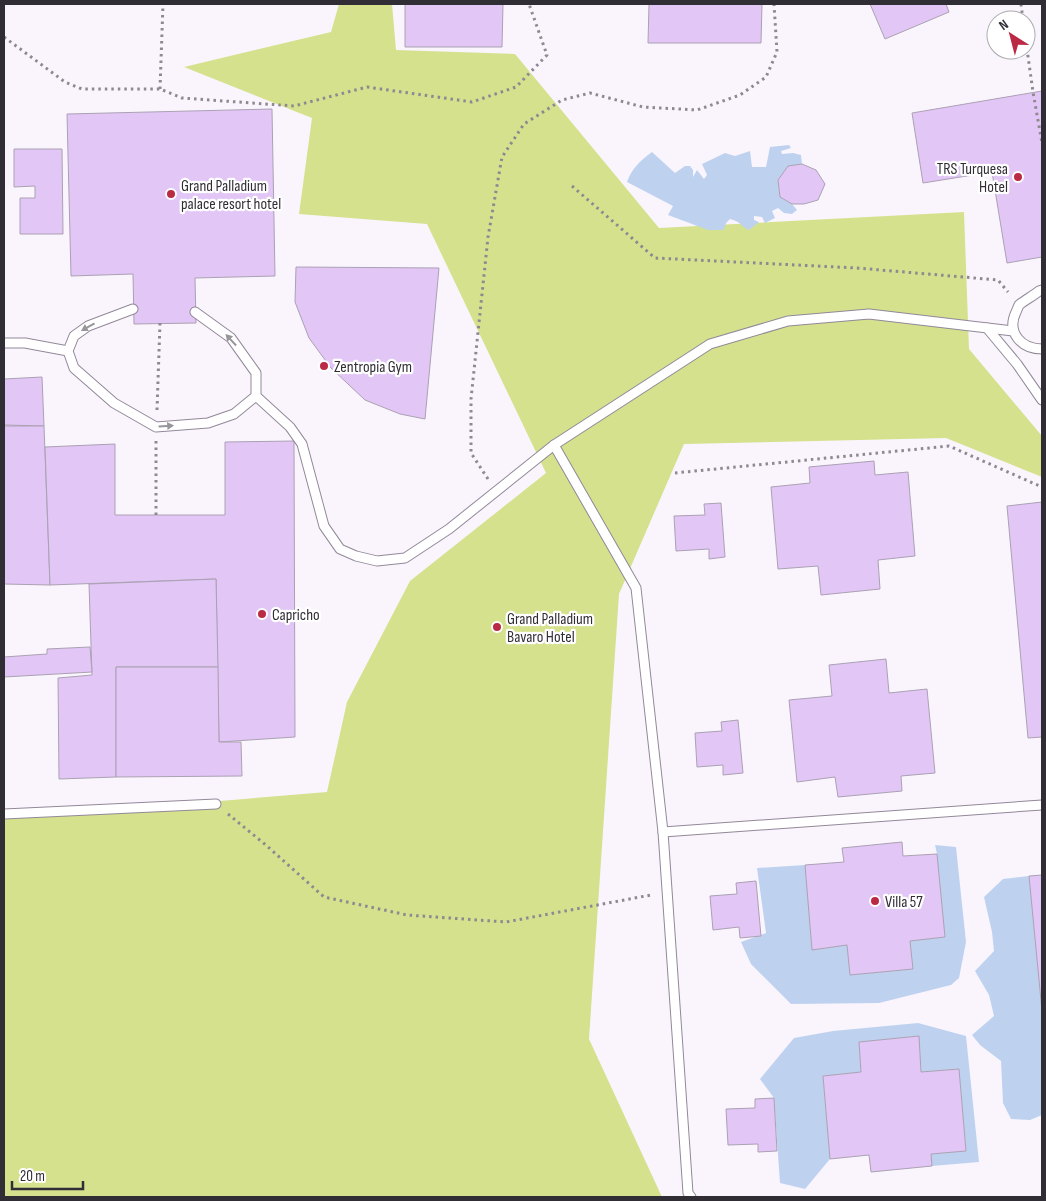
<svg xmlns="http://www.w3.org/2000/svg" width="1046" height="1201" font-family="'Sofia Sans Condensed',sans-serif">
  <rect width="100%" height="100%" fill="#faf5fd"/>
  <path fill="#d5e18d" d="M339,4H392L396,50L515,54L659,228L964,212L969,349L1042,436V477L946,438L684,444L619,594L589,1039L662,1197H4V819L327,792L347,702L410,581L546,473L427,224L299,214L312,118L184,67L331,32Z"/>
  <g fill="#bed2f0">
    <path d="M789,145L791,148L781,151L782,154L793,153L801,155L802,164L788,166L778,180L780,197L792,204L797,210L792,214L784,213L778,208L772,211L775,218L765,223L762,217L754,216V220L759,222L749,230C741,227 742,222 730,219L726,223L725,227L723,230H708L668,215L673,206L627,182C632,168 640,161 652,152L675,173L685,166H690L693,170V177L697,170L704,179L707,175L702,164L725,153L735,156L750,151L752,167H766L770,147Z"/>
    <path d="M935,845L956,847L966,942L959,978L951,985L879,1003L791,1004L751,964L741,942L766,933L757,868L805,865L812,949L847,945L850,975L913,969L910,941L945,937L937,854Z"/>
    <path d="M1029,876L1042,1011V1115L1030,1120L1011,1119L1003,1103L1001,1061L980,1045L972,1035L994,1016L989,995L975,971L994,951L992,932L984,897L1003,879Z"/>
    <path d="M918,1023L966,1036L979,1162L932,1166L931,1154L966,1151L959,1069L921,1072L918,1036L859,1042L861,1072L823,1076L830,1159L805,1189L780,1183L774,1098L760,1079L794,1038L833,1031Z"/>
  </g>
  <g fill="#e2c6f6" stroke="#aba1b3">
    <path d="M405,4H503L502,47H405Z"/>
    <path d="M649,4H762L761,43H648Z"/>
    <path d="M870,4H946L949,12L885,39Z"/>
    <path d="M1042,91V257L1007,263L992,172L923,183L912,113Z"/>
    <path d="M272,109L275,276L195,278L196,323L134,324L133,274L71,276L67,114Z"/>
    <path d="M14,149H62L63,234H20V198H35V186L14,187Z"/>
    <path d="M802,164L816,170L825,184L818,200L804,204H792L780,197L778,180L788,166Z"/>
    <path d="M296,267L439,268L425,419L400,414L365,400L331,368L309,338L295,302Z"/>
    <path d="M42,377L44,426L4,425V379Z"/>
    <path d="M4,426H44L50,585L4,584Z"/>
    <path d="M294,441L295,737L219,742L216,579L50,585L45,447L115,444V515H225V442Z"/>
    <path d="M874,461L875,475L908,472L915,556L878,560L880,589L821,595L818,566L778,569L771,487L810,483L809,467Z"/>
    <path d="M1042,502V737L1028,738L1007,506Z"/>
    <path d="M721,503L725,557L709,559V549L676,551L674,516L705,515L704,504Z"/>
    <path d="M216,579L218,667H116V777L59,779L58,678L92,675L89,584Z"/>
    <path d="M90,647L92,672L4,677V657L47,654V649Z"/>
    <path d="M886,659L889,693L927,689L935,773L901,776L902,791L838,797L835,777L797,782L789,700L832,696L829,665Z"/>
    <path d="M116,667H218L219,742H241L242,776L116,777Z"/>
    <path d="M738,720L743,773L723,775V765L697,767L695,733L722,731L721,722Z"/>
    <path d="M902,842L903,856L937,854L945,937L910,941L913,969L850,975L847,945L812,950L805,865L844,862L842,848Z"/>
    <path d="M1042,875V1011L1029,876Z"/>
    <path d="M756,881L761,936L740,938L739,927L713,930L710,896L737,894L736,883Z"/>
    <path d="M919,1036L921,1072L959,1069L966,1151L931,1154L932,1166L871,1172L869,1155L830,1159L823,1076L861,1072L859,1042Z"/>
    <path d="M774,1098L777,1151L758,1152V1144L728,1145L726,1109L755,1108V1099Z"/>
  </g>
  <g fill="none" stroke-linecap="round" stroke-linejoin="round">
    <g stroke="#928899" stroke-width="11">
      <g id="service">
        <path d="M1042,290L1039,291C1033,296 1025,300 1019,305C1018,307 1017,310 1016,312C1006,333 1022,349 1042,349"/>
        <path d="M133,309L88,326L74,336L68,351L74,368L114,403L156,427L208,423L234,414L256,396V373L231,338L195,312"/>
        <path d="M987,328L1017,364L1042,400"/>
        <path d="M4,343H25L68,351"/>
        <path d="M256,396L290,427L302,444L324,526L340,549L356,556L377,561L405,558L449,529L554,445L710,344L788,321L869,314L1013,331"/>
        <path d="M554,445L636,588L663,832L688,1193L691,1197"/>
        <path d="M4,814L216,804"/>
        <path d="M663,832L1042,805"/>
      </g>
    </g>
    <g stroke="#8e8991" stroke-width="3" stroke-dasharray="2.5 4" stroke-linecap="butt">
      <path d="M1021,4L1023,20"/>
      <path d="M4,37L65,82L82,89H160L182,98L294,106L367,87L472,102L516,87L547,55L529,4"/>
      <path d="M1026,42L1033,92L1042,143"/>
      <path d="M160,89L163,4"/>
      <path d="M572,186L655,258L857,268L998,280L1008,292"/>
      <path d="M157,410L160,323"/>
      <path d="M156,441V515"/>
      <path d="M675,473L949,446L1042,487"/>
      <path d="M488,479L471,453V399L488,237L502,157L524,124L562,100L590,93L643,107L697,110L740,95L766,77L777,52L774,4"/>
      <path d="M228,814L267,846L324,897L407,915L506,922L651,895"/>
    </g>
    <use href="#service" stroke="#fff" stroke-width="9"/>
  </g>
  <defs><path id="oneway-solid" d="M-6-.8H1V-3.2L6.5 0L1 3.2V.8H-6Z" transform="scale(1.25)"/></defs>
  <g fill="#98969a">
    <use href="#oneway-solid" transform="translate(88 327) rotate(151)"/>
    <use href="#oneway-solid" transform="translate(231 340) rotate(-133)"/>
    <use href="#oneway-solid" transform="translate(166 426) rotate(-4)"/>
  </g>
  <g fill="#bb2a44" stroke="#fff" stroke-width="2">
    <circle cx="1018" cy="177" r="5"/>
    <circle cx="171" cy="194" r="5"/>
    <circle cx="324" cy="366" r="5"/>
    <circle cx="262" cy="614" r="5"/>
    <circle cx="497" cy="627" r="5"/>
    <circle cx="875" cy="901" r="5"/>
  </g>
  <g text-anchor="middle" stroke-width="4.5" stroke-linejoin="round" paint-order="stroke">
    <g font-size="16" fill="#312d35" stroke="#fff" text-anchor="start">
      <text x="1008" y="174" text-anchor="end">TRS Turquesa<tspan x="1008" dy="18">Hotel</tspan></text>
      <text x="181" y="191">Grand Palladium<tspan x="181" dy="18">palace resort hotel</tspan></text>
      <text x="334" y="372">Zentropia Gym</text>
      <text x="272" y="620">Capricho</text>
      <text x="507" y="624">Grand Palladium<tspan x="507" dy="18">Bavaro Hotel</tspan></text>
      <text x="885" y="907">Villa 57</text>
    </g>
  </g>
  <rect width="1046" height="1201" fill="none" stroke="#312d35" stroke-width="10"/>
  <g transform="translate(1011 35) rotate(324)"><circle r="24" fill="#ffffff" stroke="#adabae"/>
  <path d="M0-4L9 19L0 12L-9 19Z" fill="#bb2a44"/>
  <text y="-8" font-size="14" font-weight="bold" text-anchor="middle" fill="#312d35">N</text>
  </g>
  <path d="M12 1181v8h71v-8" fill="none" stroke="#312d35" stroke-width="2.5"/>
  <text x="20" y="1181" font-size="15" fill="#312d35" stroke="#ffffff" stroke-width="4" paint-order="stroke">20 m</text>
</svg>
